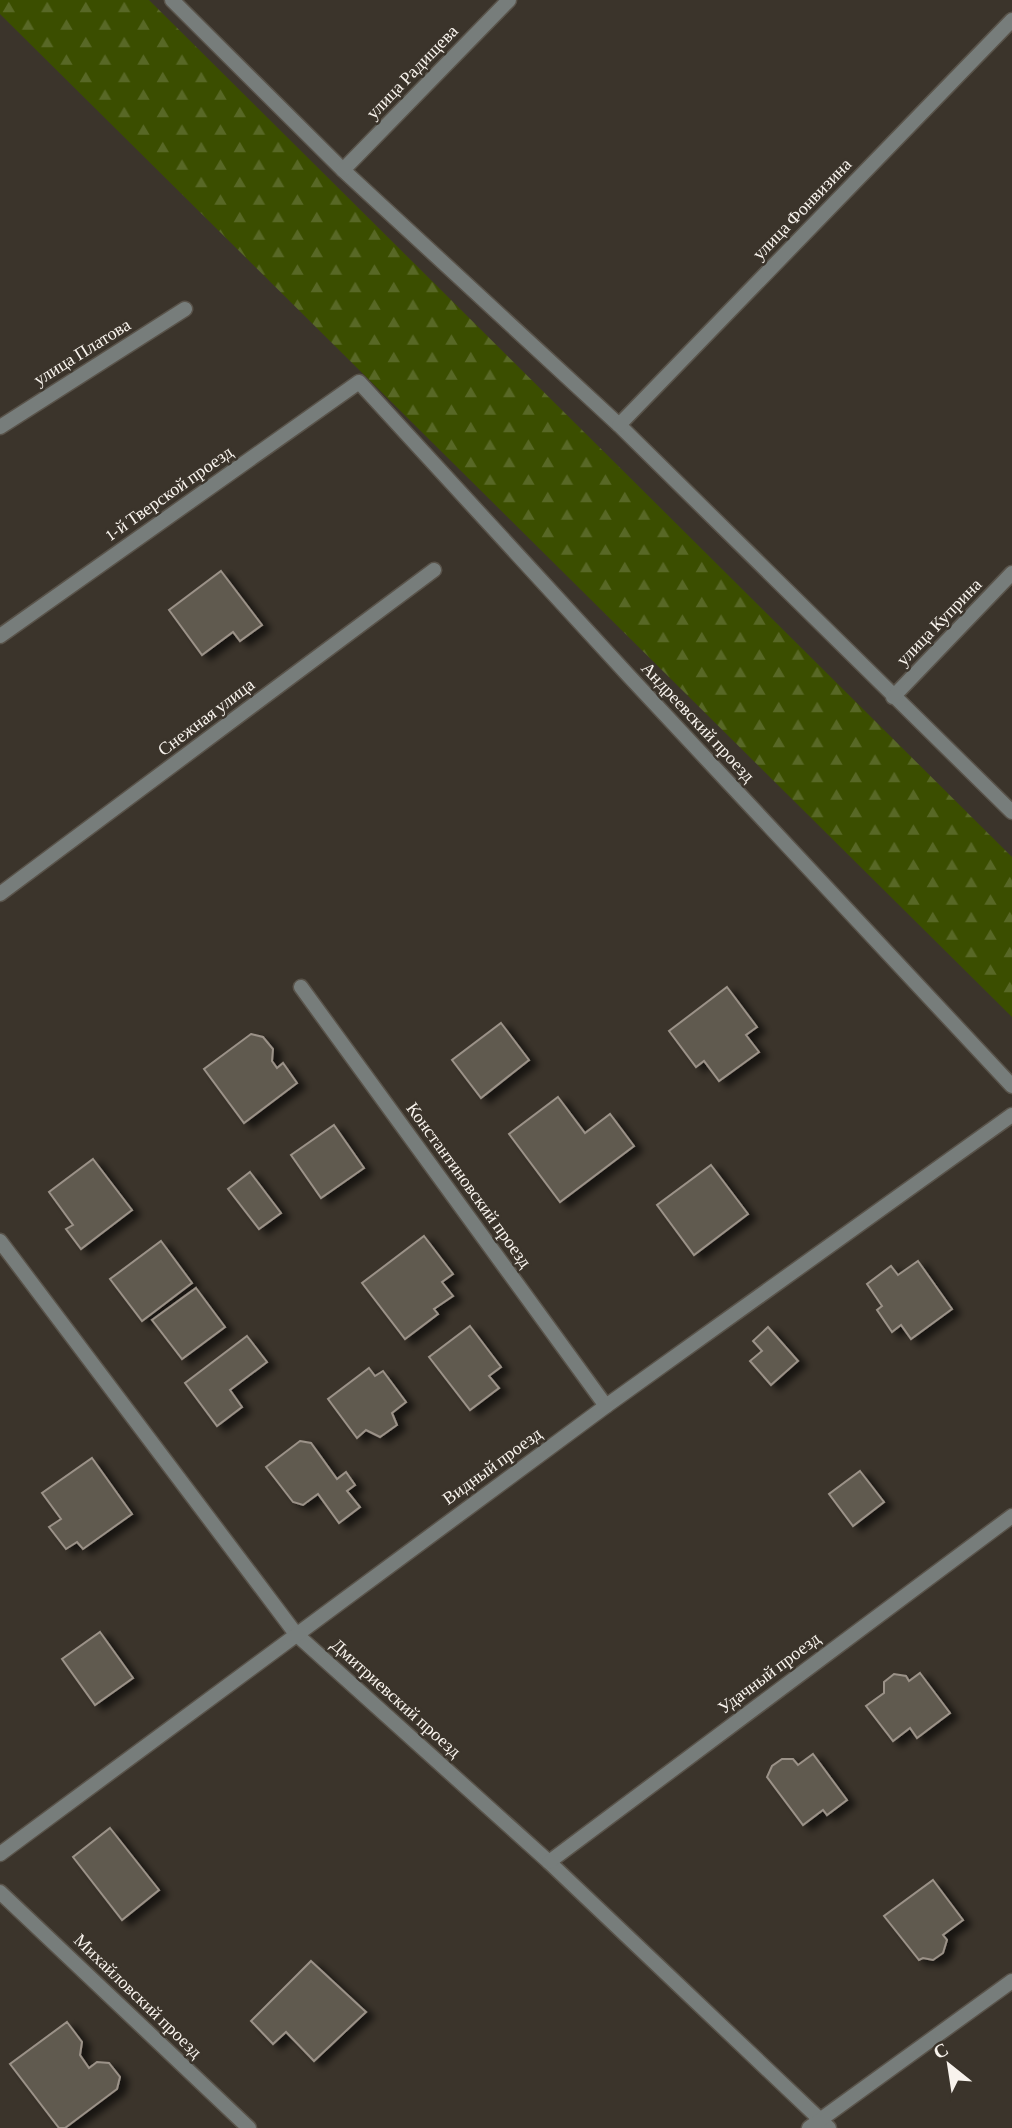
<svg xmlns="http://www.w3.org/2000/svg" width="1012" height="2128" font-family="'Crimson Pro',serif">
  <defs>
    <pattern id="forest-firs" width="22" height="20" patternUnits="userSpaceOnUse" patternTransform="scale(1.75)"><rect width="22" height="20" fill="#3b4e00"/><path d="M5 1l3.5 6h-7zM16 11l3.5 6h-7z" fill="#586826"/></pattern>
    <filter id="shadow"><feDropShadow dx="8" dy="4.5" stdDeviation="3.5" flood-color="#0009"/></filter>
  </defs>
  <rect width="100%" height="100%" fill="#3b342b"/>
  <path fill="url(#forest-firs)" d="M0,0H149L1012,857V1017L0,14Z"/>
  <g fill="#615a50" stroke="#9b9288" stroke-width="2" filter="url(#shadow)">
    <path d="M221,571L262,625L240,641L233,632L202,655L169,610Z"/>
    <path d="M727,987L757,1027L746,1035L759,1052L719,1081L704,1061L696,1067L669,1031Z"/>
    <path d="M501,1023L529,1060L481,1098L452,1060Z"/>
    <path d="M251,1034L263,1037L273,1049L272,1061L277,1068L283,1063L297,1083L244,1123L204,1069Z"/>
    <path d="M558,1097L585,1133L610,1114L634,1146L560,1202L509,1134Z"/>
    <path d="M334,1125L364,1168L321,1198L291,1155Z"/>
    <path d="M93,1159L132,1210L81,1249L66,1229L73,1225L49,1192Z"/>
    <path d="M711,1165L748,1214L694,1255L657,1205Z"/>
    <path d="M250,1172L281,1213L259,1229L228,1189Z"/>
    <path d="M424,1236L453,1274L442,1282L453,1296L434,1309L438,1314L405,1339L362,1283Z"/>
    <path d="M161,1241L192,1283L142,1321L110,1279Z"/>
    <path d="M918,1261L952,1309L911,1339L901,1325L892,1332L877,1310L882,1306L867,1284L891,1266L898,1275Z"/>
    <path d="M196,1288L225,1327L182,1359L152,1320Z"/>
    <path d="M470,1326L501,1367L489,1376L499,1388L470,1410L429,1357Z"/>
    <path d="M768,1327L798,1361L771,1385L750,1361L762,1351L753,1341Z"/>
    <path d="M247,1336L267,1362L230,1390L242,1407L217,1426L185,1383Z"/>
    <path d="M369,1368L375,1376L383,1371L406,1402L392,1413L397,1425L380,1437L366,1430L357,1438L328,1399Z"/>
    <path d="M300,1441L311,1443L337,1479L346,1472L355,1485L347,1491L360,1507L339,1523L318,1494L303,1505L293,1502L266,1467Z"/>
    <path d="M92,1458L132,1514L83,1549L77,1542L66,1549L49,1527L61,1519L42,1493Z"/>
    <path d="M860,1471L884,1502L853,1526L829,1494Z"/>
    <path d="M100,1632L133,1678L95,1705L62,1659Z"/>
    <path d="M920,1673L950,1713L917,1738L910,1728L893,1741L866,1706L884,1693V1682L894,1674L906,1676L909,1681Z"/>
    <path d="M813,1754L847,1800L827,1815L823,1810L803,1825L767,1777L772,1766L782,1759H793L798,1765Z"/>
    <path d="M110,1828L159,1890L122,1920L73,1857Z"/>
    <path d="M933,1880L963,1920L943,1935L947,1940L943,1953L933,1960L923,1958L919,1960L884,1916Z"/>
    <path d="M311,1961L366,2012L314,2061L286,2032L273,2044L251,2021Z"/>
    <path d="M67,2022L82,2042L80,2055L89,2068L97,2062L109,2063L120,2077L117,2089L65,2128H59L10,2064Z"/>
  </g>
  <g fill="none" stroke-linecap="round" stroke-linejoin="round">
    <g stroke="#59534a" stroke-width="17">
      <g id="street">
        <path d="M172,0L343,170L619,425L1012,812"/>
        <path d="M343,170L509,0"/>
        <path d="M619,425L1012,20"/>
        <path d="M0,427L185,309"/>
        <path d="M0,636L359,382L628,675L1012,1086"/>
        <path d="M893,697L1012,573"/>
        <path d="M0,894L434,570"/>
        <path d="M301,987L606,1406"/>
        <path d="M0,1241L296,1634L549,1862L829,2128"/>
        <path d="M0,1854L606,1406L1012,1115"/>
        <path d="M549,1862L1012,1516"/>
        <path d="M0,1892L249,2128"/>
        <path d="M809,2128L1012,1981"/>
      </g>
    </g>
    <use href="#street" stroke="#777d7b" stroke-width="14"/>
  </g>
  <g text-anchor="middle" stroke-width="5" stroke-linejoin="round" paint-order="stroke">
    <g font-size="18" fill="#f8f3ed" stroke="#3b342b">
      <text transform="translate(412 72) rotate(-46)" y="6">улица Радищева</text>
      <text transform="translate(802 209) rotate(-46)" y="6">улица Фонвизина</text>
      <text transform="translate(82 352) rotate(-32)" y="6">улица Платова</text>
      <text transform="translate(169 493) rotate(-35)" y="6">1-й Тверской проезд</text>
      <text transform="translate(939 622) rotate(-46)" y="6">улица Куприна</text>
      <text transform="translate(206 717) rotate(-37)" y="6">Снежная улица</text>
      <text transform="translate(698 722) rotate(47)" y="6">Андреевский проезд</text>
      <text transform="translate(469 1185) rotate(54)" y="6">Константиновский проезд</text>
      <text transform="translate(492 1466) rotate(-36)" y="6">Видный проезд</text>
      <text transform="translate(769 1673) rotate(-37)" y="6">Удачный проезд</text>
      <text transform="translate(396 1698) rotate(42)" y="6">Дмитриевский проезд</text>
      <text transform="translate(138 1996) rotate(44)" y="6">Михайловский проезд</text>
    </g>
  </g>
  <g transform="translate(949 2065) rotate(330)" stroke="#3b342b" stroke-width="5" paint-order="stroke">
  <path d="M0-5L12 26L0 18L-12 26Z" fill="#f8f3ed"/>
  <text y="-10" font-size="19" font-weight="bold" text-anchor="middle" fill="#f8f3ed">С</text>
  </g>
</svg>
